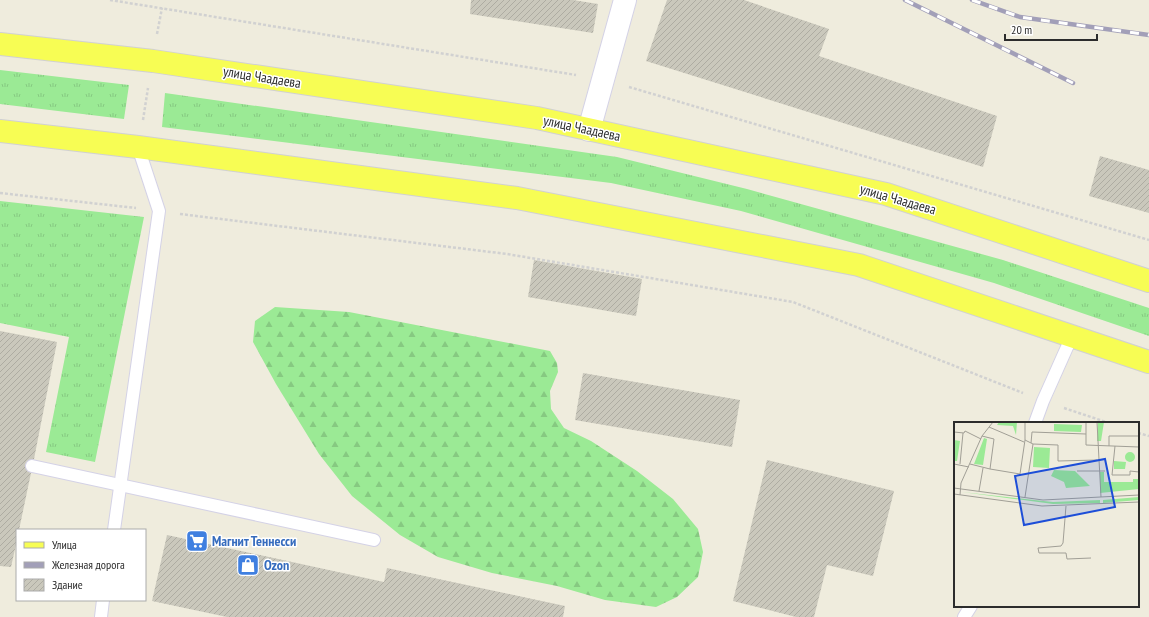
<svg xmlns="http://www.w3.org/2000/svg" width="1149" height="617" font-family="'PT Sans Narrow',sans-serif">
  <defs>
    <pattern id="grass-tufts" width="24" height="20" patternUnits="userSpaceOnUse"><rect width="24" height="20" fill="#9bea95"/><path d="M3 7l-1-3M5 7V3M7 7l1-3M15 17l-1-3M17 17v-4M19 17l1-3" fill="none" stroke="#86c981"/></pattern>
    <pattern id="forest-firs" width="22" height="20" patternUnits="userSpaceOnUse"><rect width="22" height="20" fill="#9bea95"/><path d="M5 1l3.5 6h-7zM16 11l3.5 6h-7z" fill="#86c981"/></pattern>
    <pattern id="building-hatch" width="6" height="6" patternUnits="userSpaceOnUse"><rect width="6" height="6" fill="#cac8bc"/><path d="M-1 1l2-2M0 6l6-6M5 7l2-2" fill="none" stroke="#aeaca2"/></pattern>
  </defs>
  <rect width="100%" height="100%" fill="#efecdd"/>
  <g fill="url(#grass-tufts)">
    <path d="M0,70L129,85L124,119L0,104Z"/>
    <path d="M165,93L617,157L747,189L1003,260L1149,308V336L994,283L741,211L611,183L162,127Z"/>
    <path d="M0,201L144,217L95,462L46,452L69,337L0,323Z"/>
  </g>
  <path fill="url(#forest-firs)" d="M275,307L349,312L550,351L557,363L558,372L550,391L551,409L564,428L591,441L637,471L673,499L698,529L703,552L698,577L677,597L656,607L605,600L557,586L492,573L438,557L400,535L352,496L319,454L276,384L253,342L255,321Z"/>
  <g fill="url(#building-hatch)">
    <path d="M471,0H573L598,4L593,33L470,14Z"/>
    <path d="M667,0H744L829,29L819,56L997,116L983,167L646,61Z"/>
    <path d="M1100,156L1149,170V213L1089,196Z"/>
    <path d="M534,260L642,279L636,316L528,297Z"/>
    <path d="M0,331L57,342L34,459L27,461L25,465L27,471L31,473L19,530H17V540L11,567L0,566Z"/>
    <path d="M583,373L740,400L732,447L575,420Z"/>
    <path d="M767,460L894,491L873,576L827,565L814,617H796L733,601Z"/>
    <path d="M167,535L384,582L387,568L565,606L563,617H227L152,601Z"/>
  </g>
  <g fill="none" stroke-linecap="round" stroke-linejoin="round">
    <g stroke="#d4d2e6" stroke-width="14">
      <g id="lane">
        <path d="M1035,423L1043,401L1072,336"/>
        <path d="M32,466L374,540"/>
        <path d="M114,530L159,211L138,147"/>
        <path d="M101,617L103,600"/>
        <path d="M964,617L971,606"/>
      </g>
    </g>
    <g stroke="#d4d2e6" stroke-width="24">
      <path id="street" d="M589,130L625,0"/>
    </g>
    <g stroke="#d1d1d1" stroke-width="24">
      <g id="primary">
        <path d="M0,44L153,61L537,118L886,194L1149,281"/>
        <path d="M0,131L138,147L517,198L859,265L1149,362"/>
      </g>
    </g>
    <g stroke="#d1d1d1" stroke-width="2.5" stroke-dasharray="3 2" stroke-linecap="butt">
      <path d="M110,0L576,75"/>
      <path d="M157,34L162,8"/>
      <path d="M629,87L1149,240"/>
      <path d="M143,120L148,88"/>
      <path d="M0,193L136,208"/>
      <path d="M180,214L507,254L793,302L1023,393"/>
      <path d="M1064,408L1109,423"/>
      <path d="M1138,433L1149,436"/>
    </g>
    <use href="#lane" stroke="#fff" stroke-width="12"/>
    <use href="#street" stroke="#fff" stroke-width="22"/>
    <use href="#primary" stroke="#f7fd54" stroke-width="22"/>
    <g stroke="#a29fb8" stroke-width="4.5">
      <g id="rail">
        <path d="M905,0L1073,83"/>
        <path d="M972,0L1020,17L1149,35"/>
      </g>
    </g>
    <use href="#rail" stroke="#fff" stroke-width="3" stroke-dasharray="9" stroke-linecap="butt"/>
  </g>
  <defs>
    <g id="supermarket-square" transform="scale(1.15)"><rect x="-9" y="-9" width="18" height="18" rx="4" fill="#3f7fe0" stroke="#fff"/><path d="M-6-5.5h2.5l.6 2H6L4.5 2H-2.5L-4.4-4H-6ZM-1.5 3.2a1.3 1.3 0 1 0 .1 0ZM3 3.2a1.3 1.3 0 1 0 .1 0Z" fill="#fff"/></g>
    <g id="shop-square" transform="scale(1.15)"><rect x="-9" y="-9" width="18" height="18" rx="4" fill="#3f7fe0" stroke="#fff"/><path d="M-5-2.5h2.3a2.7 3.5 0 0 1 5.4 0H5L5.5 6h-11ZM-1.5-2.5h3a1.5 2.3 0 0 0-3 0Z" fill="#fff"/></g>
  </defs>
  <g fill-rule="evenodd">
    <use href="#supermarket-square" x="197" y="541"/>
    <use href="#shop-square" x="248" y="565"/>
  </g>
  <g text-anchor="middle" stroke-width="3" stroke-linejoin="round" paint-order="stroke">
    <g font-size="14" fill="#2c2c2c" stroke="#fff">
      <text transform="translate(262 77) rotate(9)" y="5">улица Чаадаева</text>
      <text transform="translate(582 128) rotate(12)" y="5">улица Чаадаева</text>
      <text transform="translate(898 199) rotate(16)" y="5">улица Чаадаева</text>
    </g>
    <g font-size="14" font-weight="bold" fill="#366cbe" stroke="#fff" text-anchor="start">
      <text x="212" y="546">Магнит Теннесси</text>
      <text x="264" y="570">Ozon</text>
    </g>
  </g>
  <g transform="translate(954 422)">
    <rect width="185" height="185" fill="#efecdd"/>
    <path d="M45,0H63L62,13L59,4L43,3ZM144,0H150L147,19H143ZM100,2L128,3L127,10L100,9ZM30,16L33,17L29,43L20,42ZM0,18L6,19L3,39H0ZM80,25L96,26L95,46L79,45ZM146,50H150V60H179V57H185V67L146,71ZM8,70L99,80L146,78V81L99,82ZM185,75V78L149,81V78Z" fill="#9bea95"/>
    <path d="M100,48L121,49L136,64L112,66L110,60L97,54Z" fill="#9bea95"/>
    <path d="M171 35a5 5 0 1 1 10 0a5 5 0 1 1-10 0ZM160,39L172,40L171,47H160Z" fill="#9bea95"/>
    <path fill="none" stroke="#a19f96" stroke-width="1" d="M132,0V23L185,25M143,0L147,75M35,5L70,20M0,10L10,11L11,9L27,17M28,14L40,17L36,47L66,52L71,18L79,22M71,18V0M77,21L78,10L132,12M155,24V14H185M161,24L158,53H176V49L185,50M0,42L15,45M6,42L9,11M16,42L36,47M123,49H151M0,66L89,78L185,73M25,69L29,46M0,72L88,84L185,80M6,73L7,61L28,14L39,0M71,75L79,22L104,23V39L143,38M112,84L109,121L107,124L84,126L85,131H112L113,137L137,136"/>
    <path fill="#1d4ed8" fill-opacity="0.15" stroke="#1d4ed8" stroke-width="2" d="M151,37L161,85L70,103L61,54Z"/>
    <rect width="185" height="185" fill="none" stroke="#2c2c2c" stroke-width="2"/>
  </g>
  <rect x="16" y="529" width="130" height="72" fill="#ffffff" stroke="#ababab"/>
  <rect x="24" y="542" width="20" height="6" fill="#f7fd54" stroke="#ababab"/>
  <text x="52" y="549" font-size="12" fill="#2c2c2c">Улица</text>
  <rect x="24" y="562" width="20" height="6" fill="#a29fb8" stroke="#ababab"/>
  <text x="52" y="569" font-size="12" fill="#2c2c2c">Железная дорога</text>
  <rect x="24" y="579" width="20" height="12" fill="url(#building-hatch)" stroke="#ababab"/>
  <text x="52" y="589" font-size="12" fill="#2c2c2c">Здание</text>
  <path d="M1005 34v6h92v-6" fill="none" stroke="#2c2c2c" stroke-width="2"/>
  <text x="1011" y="34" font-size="12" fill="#2c2c2c" stroke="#ffffff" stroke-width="3" paint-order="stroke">20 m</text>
</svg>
